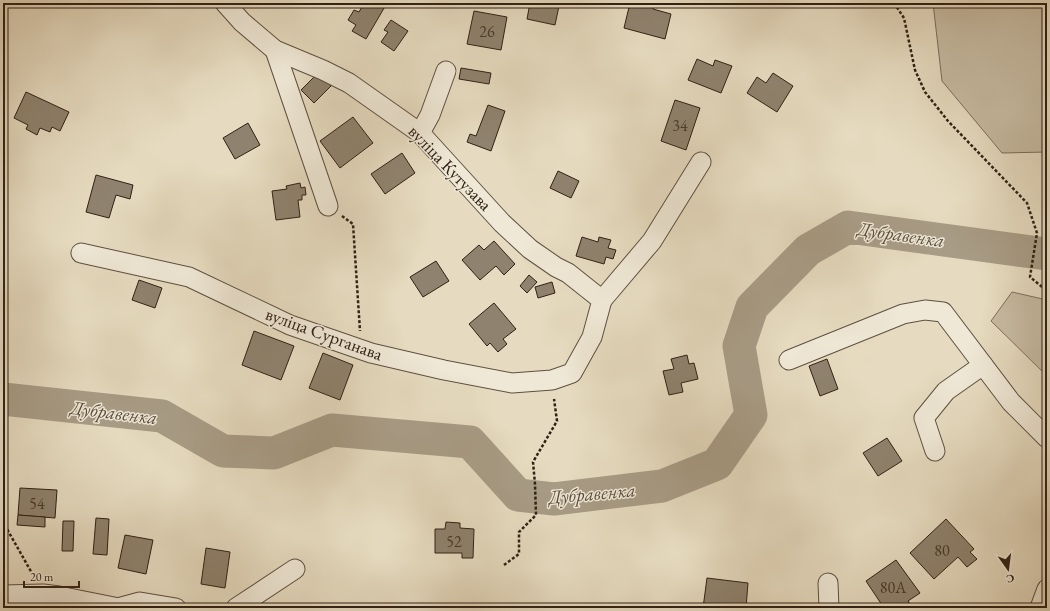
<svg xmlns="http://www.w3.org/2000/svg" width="1050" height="611" font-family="'EB Garamond',serif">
  <rect width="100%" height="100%" fill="#e6dbc0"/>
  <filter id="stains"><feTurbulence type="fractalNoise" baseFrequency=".005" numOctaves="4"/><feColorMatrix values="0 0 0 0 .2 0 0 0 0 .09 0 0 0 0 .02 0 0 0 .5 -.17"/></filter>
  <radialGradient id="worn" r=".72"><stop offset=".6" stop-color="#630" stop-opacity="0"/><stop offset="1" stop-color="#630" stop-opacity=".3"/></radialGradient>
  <g fill="#c7bba3" stroke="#7c6e5c">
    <path d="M933,3H1047V152L1002,153L942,81Z"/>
    <path d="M1012,292L1047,300V376L991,321Z"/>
  </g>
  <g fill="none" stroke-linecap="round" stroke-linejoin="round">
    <path stroke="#a89c86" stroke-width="33" d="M3,399L162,416L223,451L274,453L332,430L470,442L518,495L554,499L662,486L717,464L751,415L739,346L752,307L808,250L848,227L1047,254"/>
  </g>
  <g fill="#8f826e" stroke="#302115">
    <path d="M364,3H387L366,39L352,31L356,25L348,20L354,10L359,12Z"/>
    <path d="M530,3H545L559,6L555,25L527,19Z"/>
    <path d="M630,3H654L653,9L671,14L665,39L624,28Z"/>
    <path d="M474,11L507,17L501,50L467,44Z"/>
    <path d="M391,20L408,31L394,51L381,42L388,32L384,30Z"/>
    <path d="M697,59L713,66L715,60L732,66L721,93L688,80Z"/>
    <path d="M461,68L491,73L489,84L459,79Z"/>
    <path d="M318,73L331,86L314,103L301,90Z"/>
    <path d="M773,73L793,86L777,112L747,93L757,77L766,83Z"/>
    <path d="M26,92L69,112L60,131L52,127L50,132L40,128L37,135L26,129L28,125L14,118Z"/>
    <path d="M675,100L700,108L686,150L661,141Z"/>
    <path d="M488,105L505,111L491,151L467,142L470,134L476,136Z"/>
    <path d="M353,117L373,143L340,168L320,141Z"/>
    <path d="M248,123L260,145L235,159L223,138Z"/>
    <path d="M402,153L415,173L385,194L371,174Z"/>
    <path d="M558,171L579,181L571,198L550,188Z"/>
    <path d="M96,175L133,185L130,199L116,195L109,218L86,212Z"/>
    <path d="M300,183L301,188L305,187L306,195H302V200H298L300,217L276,220L272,191L287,189L286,186Z"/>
    <path d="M582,237L598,242L599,237L611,240L608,248L616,250L613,259L606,257L604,264L576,256Z"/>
    <path d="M494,241L515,264L504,275L496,266L480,280L462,260L479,245L484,250Z"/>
    <path d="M436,261L449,281L423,297L410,277Z"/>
    <path d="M529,275L537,282L527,293L520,286Z"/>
    <path d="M139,280L162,288L155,308L132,300Z"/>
    <path d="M552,282L555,293L538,298L535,287Z"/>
    <path d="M494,303L516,329L503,339L507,344L498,352L490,343L487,346L469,324Z"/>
    <path d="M254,331L294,346L281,380L242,365Z"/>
    <path d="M323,353L353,365L340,400L309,388Z"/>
    <path d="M687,355L689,364L694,363L698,379L681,383L683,392L669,395L663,371L674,369L671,359Z"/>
    <path d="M827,359L838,389L820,396L809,366Z"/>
    <path d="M887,438L902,461L878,476L863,453Z"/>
    <path d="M20,488L57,490L55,518L18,515Z"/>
    <path d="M18,515L45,517V527L17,525Z"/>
    <path d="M96,518L109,519L107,555L93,554Z"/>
    <path d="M946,519L974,549L970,552L977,559L967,567L958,557L934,579L910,553Z"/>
    <path d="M63,521H74L73,551H62Z"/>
    <path d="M446,522L460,523V528L474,529L473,558H462V553H435V529H445Z"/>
    <path d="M125,535L153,540L146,574L118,568Z"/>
    <path d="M206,548L230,552L225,588L201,584Z"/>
    <path d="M896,560L920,593L908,601L913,608H884L866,581Z"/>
    <path d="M707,578L748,583L746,608H703Z"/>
  </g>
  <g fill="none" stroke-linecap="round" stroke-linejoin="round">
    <g stroke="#5e5040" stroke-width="21">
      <g id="street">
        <path d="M275,50L328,206"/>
        <path d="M420,133L430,115L446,71"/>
        <path d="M81,253L189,277L290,325L371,353L444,370L512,383L552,380L572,373L592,337L602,300L568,273L556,267L530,249L502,223L420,133L349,83L323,70L275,50L242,22L225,3"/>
        <path d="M602,300L652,241L701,162"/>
        <path d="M789,360L903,314L925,310L943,312L1011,402L1047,438"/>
        <path d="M935,451L924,418L946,391L983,365"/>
        <path d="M828,583L829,608"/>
        <path d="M3,595L43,594L59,596L119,608"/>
        <path d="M118,608L140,602L176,608"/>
        <path d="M236,608L295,569"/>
        <path d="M1040,608L1047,589"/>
      </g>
    </g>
    <g stroke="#302115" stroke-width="2.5" stroke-dasharray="3 2" stroke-linecap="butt">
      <path d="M894,3L904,18L915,70L925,92L948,121L1027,203L1037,233L1030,277L1047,291"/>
      <path d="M342,216L353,224L360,331"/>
      <path d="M3,527L7,529L33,575"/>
      <path d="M504,565L519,554V532L536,515L535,484L533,462L557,421L554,399"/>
    </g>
    <use href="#street" stroke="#efe8d6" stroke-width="19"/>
  </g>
  <g text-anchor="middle" stroke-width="3" stroke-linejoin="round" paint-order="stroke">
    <g font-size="16" fill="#48392b">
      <text x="487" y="37">26</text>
      <text x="680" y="131">34</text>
      <text x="37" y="509">54</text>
      <text x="454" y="547">52</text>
      <text x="942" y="556">80</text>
      <text x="893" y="593">80А</text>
    </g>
    <g font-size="18" fill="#302115" stroke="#efe8d6">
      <text transform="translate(450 168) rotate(46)" y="6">вуліца Кутузава</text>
      <text transform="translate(324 334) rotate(20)" y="6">вуліца Сурганава</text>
    </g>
    <g font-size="19" font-style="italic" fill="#5a4c3d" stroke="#efe8d6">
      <text transform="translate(901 234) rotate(8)" y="7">Дубравенка</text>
      <text transform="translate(114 412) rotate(7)" y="7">Дубравенка</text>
      <text transform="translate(592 493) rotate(-5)" y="7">Дубравенка</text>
    </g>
  </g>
  <rect width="1050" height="611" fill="none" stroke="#e6dbc0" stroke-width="16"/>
  <rect x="4" y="4" width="1042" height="603" fill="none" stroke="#302115" stroke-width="2"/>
  <rect x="8" y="8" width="1034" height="595" fill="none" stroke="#302115"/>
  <g transform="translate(1008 569) rotate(166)" stroke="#efe8d6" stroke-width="3" paint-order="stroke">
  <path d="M0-3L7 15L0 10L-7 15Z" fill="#302115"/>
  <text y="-6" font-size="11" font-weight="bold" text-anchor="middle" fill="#302115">С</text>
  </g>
  <path d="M24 581v6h55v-6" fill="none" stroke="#302115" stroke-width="2"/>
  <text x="30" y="581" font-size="12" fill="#302115" stroke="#efe8d6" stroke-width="3" paint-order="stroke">20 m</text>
  <rect width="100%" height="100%" filter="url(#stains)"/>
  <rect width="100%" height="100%" fill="url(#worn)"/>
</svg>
